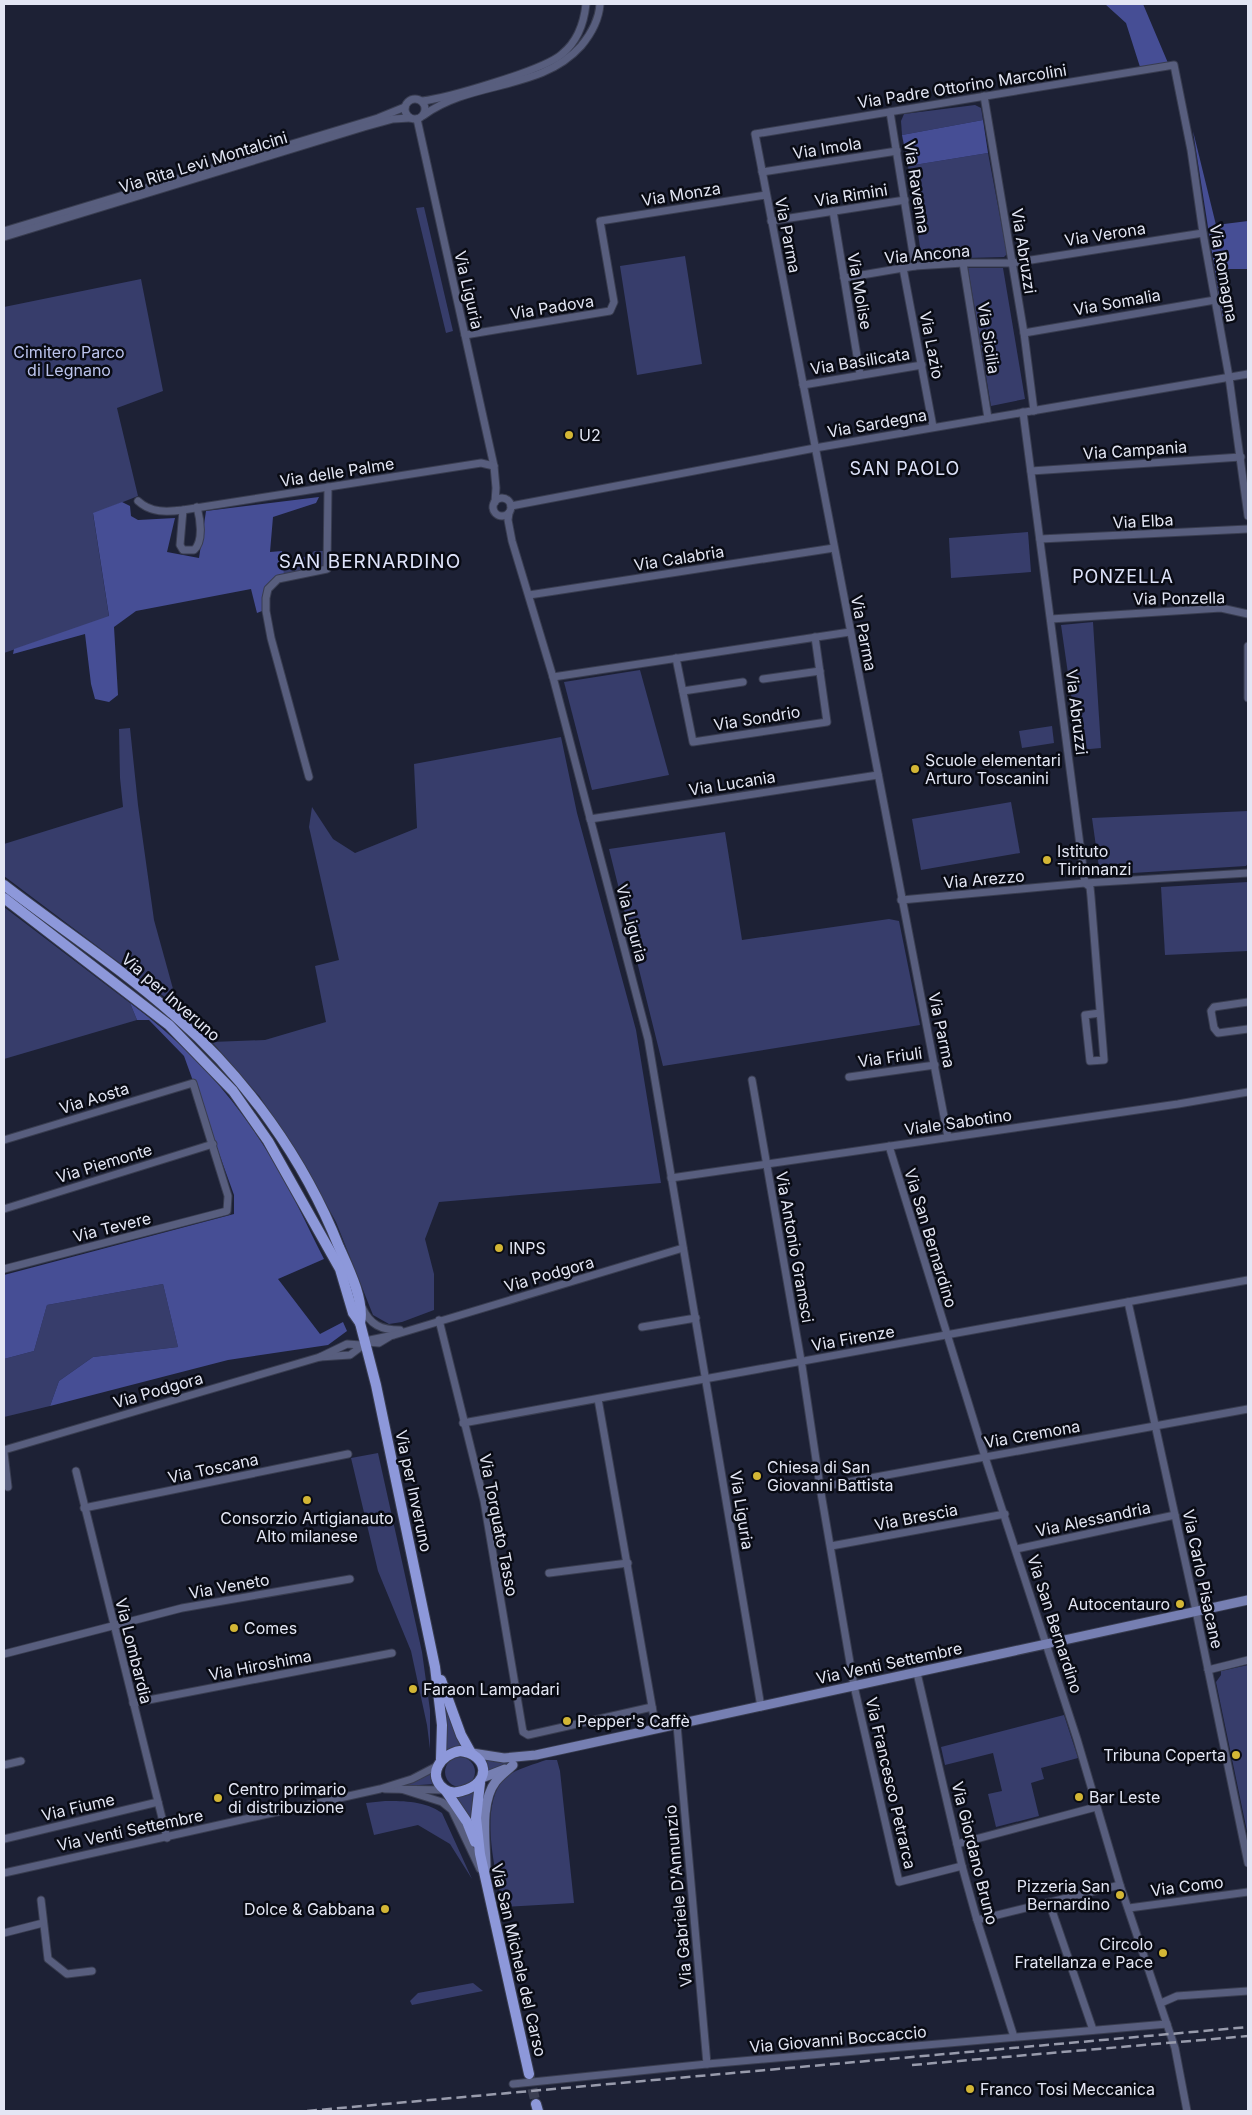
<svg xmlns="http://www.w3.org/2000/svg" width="1252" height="2115" font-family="Inter,sans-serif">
  <rect width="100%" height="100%" fill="#1d2135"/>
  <g fill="#373d6b">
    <path d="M975,105L981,108L983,120L902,135L901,121L904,114Z"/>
    <path d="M988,153L1007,254L1004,257L928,259L921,254L908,166Z"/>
    <path d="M424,207L453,331L446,333L416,208Z"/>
    <path d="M685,256L702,364L637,375L620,266Z"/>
    <path d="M968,268H1003L1025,399L991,406Z"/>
    <path d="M141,279L163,391L117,408L138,496L93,514L109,617L4,653V307Z"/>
    <path d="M1028,532L1031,572L951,578L949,538Z"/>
    <path d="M314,551H327V566L284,574L283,565L292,564L297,561L298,558L310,556Z"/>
    <path d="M1093,622L1101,748L1079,750L1061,625Z"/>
    <path d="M640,670L669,775L592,790L564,682Z"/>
    <path d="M1052,726L1054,743L1022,748L1019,731Z"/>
    <path d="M130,728L138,805L154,920L178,1007L4,876V844L123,807L120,778L119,729Z"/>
    <path d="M561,737L577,813L636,1030L661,1183L439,1202L425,1239L434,1274V1310L402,1322L389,1324L373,1315L336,1222L304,1165L260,1097L212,1042L265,1040L326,1022L315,966L339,960L309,827L312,807L333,839L355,853L417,828L414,764Z"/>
    <path d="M1011,802L1020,853L921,870L912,819Z"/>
    <path d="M1248,811V863L1246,866L1100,875L1092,818Z"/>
    <path d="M725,832L742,940L889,919L899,921L920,1025L663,1066L609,849Z"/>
    <path d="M1248,882V951L1165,955L1161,887Z"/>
    <path d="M4,907L130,1003L137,1020L4,1059Z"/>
    <path d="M163,1284L178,1347L93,1357L59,1381L50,1406L4,1417V1359L34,1351L47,1305Z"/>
    <path d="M378,1453L422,1652L430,1710V1749L427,1725L411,1651L378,1571L351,1458Z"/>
    <path d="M1248,1665V1836L1216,1682L1221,1675V1671Z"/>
    <path d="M442,1698L463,1747H454L446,1750Z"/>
    <path d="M1064,1715L1078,1758L1041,1768L1044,1779L1031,1783L1039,1816L996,1827L988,1794L1002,1791L993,1753L945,1765L941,1747Z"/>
    <circle cx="460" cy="1772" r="15"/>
    <path d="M483,1759L516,1760L487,1773Z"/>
    <path d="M546,1760H557L560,1771L574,1903L503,1907C496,1874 478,1807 504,1779C512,1770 535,1764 546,1760Z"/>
    <path d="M433,1773L435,1784L404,1786Z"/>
    <path d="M475,1792L473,1819L470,1820L456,1797Z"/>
    <path d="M385,1801C405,1801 425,1801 442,1813L472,1879L450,1844L418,1825L374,1835L366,1803Z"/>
    <path d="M473,1983L483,1991L412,2005L410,2001L418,1993Z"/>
  </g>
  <g fill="#464e95">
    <path d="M1105,4H1143L1168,63L1140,67L1126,23Z"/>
    <path d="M983,120L988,153L908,166L902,135Z"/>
    <path d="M1193,131L1216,225L1248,221V269H1225L1231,312L1222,317Z"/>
    <path d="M319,497L316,503L273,517L270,552L282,551L284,574C264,581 264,591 262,611L257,613L251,589L136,611L114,627L118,695L109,702L95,699L91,684L85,634L13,654L14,649L109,616L93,513L122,502L130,506L131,516L138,520L175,518L167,552L199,558L206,511Z"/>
    <path d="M130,1003C187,1045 232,1094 269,1154C290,1187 306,1224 324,1259L278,1279L320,1334L343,1322L347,1331L328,1345L228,1360L50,1406L59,1381L93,1357L178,1347L163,1284L47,1305L34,1351L4,1359V1275L234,1214V1195L184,1056L149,1020H137Z"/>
  </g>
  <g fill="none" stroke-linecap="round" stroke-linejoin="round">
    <path stroke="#3b3f52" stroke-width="10" stroke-dasharray="10 5" stroke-linecap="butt" d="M529,2074L536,2104"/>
    <g stroke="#393d50" stroke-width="9">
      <g id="street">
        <path d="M984,96L1024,333L1034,411"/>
        <circle cx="415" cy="109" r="10"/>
        <path d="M422,101C448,98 544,70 562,54C578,41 584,23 586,4"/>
        <path d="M890,112L915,266"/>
        <path d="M424,115C472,80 541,91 581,46C591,34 599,19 600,4"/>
        <path d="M417,119L494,466L496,488L495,502"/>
        <path d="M762,172L897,151"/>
        <path d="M833,211L860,374"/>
        <path d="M771,221L905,200"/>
        <path d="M4,231L378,118L405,107"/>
        <path d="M4,237L364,127L393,119L410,118"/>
        <path d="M963,263L988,418"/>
        <path d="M903,268L933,427"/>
        <path d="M844,278L915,266L963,263H1012L1203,233"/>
        <path d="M1024,333L1215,300"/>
        <path d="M465,335L610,311L614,302L600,221L766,195"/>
        <path d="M803,385L922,365"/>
        <path d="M1023,412L1085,883L1090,887L1091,897C1095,951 1100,1006 1104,1060L1090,1061L1085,1015L1100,1013"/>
        <path d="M1031,471L1241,457"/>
        <circle cx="502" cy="507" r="9"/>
        <path d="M138,501C151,513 167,512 183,510L481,463L494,466"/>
        <path d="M511,506L815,448L1248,374"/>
        <path d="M183,510L180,545L183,550H194C204,541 200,518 197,507"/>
        <path d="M509,513L508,520L512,541L553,677L648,1039L761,1707"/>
        <path d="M1040,539L1248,529"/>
        <path d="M529,595L834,548"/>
        <path d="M1051,619L1221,608L1248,614"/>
        <path d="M1248,646V698"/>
        <path d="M676,658L693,742L827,722L815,637"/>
        <path d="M553,677L850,632"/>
        <path d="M763,679L820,671"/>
        <path d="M683,691L743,682"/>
        <path d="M309,777L271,638L266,611V598L268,589L278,579L327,569L328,487"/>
        <path d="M590,819L878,775"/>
        <path d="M901,900L1085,883L1248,873"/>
        <path d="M1248,1002L1214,1007L1211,1011L1214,1028L1218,1033L1248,1029"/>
        <path d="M849,1077L935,1065"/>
        <path d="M752,1080L802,1366L821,1493L854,1686L899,1882L962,1866"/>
        <path d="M948,1137L755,134L1174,65L1191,150L1203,233L1229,377L1248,516"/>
        <path d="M4,1140L193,1083L228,1196L227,1211L4,1269"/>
        <path d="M889,1146L985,1457L1077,1739L1120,1885L1175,2048L1187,2111"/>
        <path d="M671,1178L1178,1104L1248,1092"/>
        <path d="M4,1209L213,1144"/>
        <path d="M1128,1302L1195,1606L1248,1863"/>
        <path d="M362,1307C370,1325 381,1330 400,1330"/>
        <path d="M439,1320L484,1501L523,1732L528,1735L652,1707"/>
        <path d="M642,1327L696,1318"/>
        <path d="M367,1342L379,1343L389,1337"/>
        <path d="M320,1357L350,1355L370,1340L394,1335L683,1248"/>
        <path d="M598,1399L656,1729"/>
        <path d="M463,1423L1248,1280"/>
        <path d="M4,1450L320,1357L347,1344L361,1345"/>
        <path d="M4,1453L8,1487"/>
        <path d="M76,1471L167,1838"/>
        <path d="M821,1487L1248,1409"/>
        <path d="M84,1508L348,1454"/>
        <path d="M831,1546L1005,1514"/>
        <path d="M1016,1549L1175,1515"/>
        <path d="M549,1573L628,1563"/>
        <path d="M4,1654L182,1608L350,1579"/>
        <path d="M1208,1670L1248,1660"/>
        <path d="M917,1673L962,1866L977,1920L1014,2037"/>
        <path d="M133,1703L392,1653"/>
        <path d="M677,1725L707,2064"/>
        <path d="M4,1765L21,1761"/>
        <path d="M385,1789L444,1790"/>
        <path d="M401,1789L442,1802L452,1810L480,1869"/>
        <path d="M4,1839L158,1802"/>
        <path d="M957,1844L1096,1807"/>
        <path d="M4,1873L380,1789L412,1779L437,1766"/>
        <path d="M41,1900L48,1959L67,1974L92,1971"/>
        <path d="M1049,1902L1093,2030"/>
        <path d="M1129,1908L1248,1892"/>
        <path d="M977,1920L1120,1885"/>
        <path d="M4,1933L43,1923"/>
        <path d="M1161,2003L1177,1996L1248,1991"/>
        <path d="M513,2084L707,2064L1167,2024"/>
      </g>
    </g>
    <g stroke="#393d50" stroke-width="11">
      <g id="secondary">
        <path d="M472,1753L504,1758L536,1755L1248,1600"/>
        <path d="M482,1778L505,1769"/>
        <path d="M486,1868C486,1842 479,1803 496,1781C501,1775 508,1770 513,1765"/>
      </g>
    </g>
    <g stroke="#393d50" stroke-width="12">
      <g id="primary">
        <path d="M4,885C61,929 121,968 175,1016C246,1078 304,1159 339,1247C348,1267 365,1301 360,1323"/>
        <path d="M4,898L169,1025L233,1091L268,1141L340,1269L353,1313L360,1323L376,1385L435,1667L442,1725L441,1759"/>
        <path d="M441,1680L461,1735L471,1753"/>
        <path d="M460,1751C488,1754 493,1783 462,1791C456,1793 449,1793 444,1789C426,1775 441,1754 460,1751Z"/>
        <path d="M480,1783L476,1818L480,1854L529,2074"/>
        <path d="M446,1791L467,1822L475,1842"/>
        <path d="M536,2104L538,2111"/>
      </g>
    </g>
    <use href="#street" stroke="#585e7e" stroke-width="7"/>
    <use href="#secondary" stroke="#767fb2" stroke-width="9"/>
    <use href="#primary" stroke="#8d98da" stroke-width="10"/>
    <g stroke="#989bac" stroke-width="2.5" stroke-dasharray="10 5" stroke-linecap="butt">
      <path d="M912,2065L1248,2036"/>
      <path d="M307,2111L1248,2027"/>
    </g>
  </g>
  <g fill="#d3b635" stroke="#090b14" stroke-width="2">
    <circle cx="569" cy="435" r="5"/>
    <circle cx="915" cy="769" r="5"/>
    <circle cx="1047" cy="860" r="5"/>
    <circle cx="499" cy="1248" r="5"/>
    <circle cx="757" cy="1476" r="5"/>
    <circle cx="307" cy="1500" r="5"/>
    <circle cx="1180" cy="1604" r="5"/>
    <circle cx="234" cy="1628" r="5"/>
    <circle cx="413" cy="1689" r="5"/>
    <circle cx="567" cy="1721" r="5"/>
    <circle cx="1236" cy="1755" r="5"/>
    <circle cx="1079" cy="1797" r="5"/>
    <circle cx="218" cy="1798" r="5"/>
    <circle cx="1120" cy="1895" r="5"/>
    <circle cx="385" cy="1909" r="5"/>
    <circle cx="1163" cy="1953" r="5"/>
    <circle cx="970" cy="2089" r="5"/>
  </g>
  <g text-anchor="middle" stroke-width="5" stroke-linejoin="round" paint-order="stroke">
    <g font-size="16" fill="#e3e6f4" stroke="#090b14">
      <text transform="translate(962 86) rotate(-9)" y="6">Via Padre Ottorino Marcolini</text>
      <text transform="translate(827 148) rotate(-9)" y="6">Via Imola</text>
      <text transform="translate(203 162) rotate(-17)" y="6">Via Rita Levi Montalcini</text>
      <text transform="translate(917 187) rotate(81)" y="6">Via Ravenna</text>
      <text transform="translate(681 194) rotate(-9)" y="6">Via Monza</text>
      <text transform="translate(851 195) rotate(-9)" y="6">Via Rimini</text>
      <text transform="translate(1105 234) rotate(-9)" y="6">Via Verona</text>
      <text transform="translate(788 235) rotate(79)" y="6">Via Parma</text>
      <text transform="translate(1024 251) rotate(81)" y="6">Via Abruzzi</text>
      <text transform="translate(927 254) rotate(-5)" y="6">Via Ancona</text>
      <text transform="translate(1224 273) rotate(80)" y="6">Via Romagna</text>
      <text transform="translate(469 290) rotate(77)" y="6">Via Liguria</text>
      <text transform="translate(860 291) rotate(80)" y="6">Via Molise</text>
      <text transform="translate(1117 302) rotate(-10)" y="6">Via Somalia</text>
      <text transform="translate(552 307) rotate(-9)" y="6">Via Padova</text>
      <text transform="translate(989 338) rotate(81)" y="6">Via Sicilia</text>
      <text transform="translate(932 345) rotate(79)" y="6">Via Lazio</text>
      <text transform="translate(860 361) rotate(-9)" y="6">Via Basilicata</text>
      <text transform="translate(877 423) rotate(-10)" y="6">Via Sardegna</text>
      <text transform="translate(1135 450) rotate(-4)" y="6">Via Campania</text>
      <text transform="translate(337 472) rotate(-9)" y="6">Via delle Palme</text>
      <text transform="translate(1143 521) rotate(-3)" y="6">Via Elba</text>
      <text transform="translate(679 558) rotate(-9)" y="6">Via Calabria</text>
      <text transform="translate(1179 598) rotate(-1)" y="6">Via Ponzella</text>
      <text transform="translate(864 633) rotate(79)" y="6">Via Parma</text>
      <text transform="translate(1077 712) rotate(83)" y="6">Via Abruzzi</text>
      <text transform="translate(757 718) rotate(-9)" y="6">Via Sondrio</text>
      <text transform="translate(732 783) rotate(-9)" y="6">Via Lucania</text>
      <text transform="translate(984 879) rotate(-5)" y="6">Via Arezzo</text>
      <text transform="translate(632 923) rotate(75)" y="6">Via Liguria</text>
      <text transform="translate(171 997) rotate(41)" y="6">Via per Inveruno</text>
      <text transform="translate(942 1030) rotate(78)" y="6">Via Parma</text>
      <text transform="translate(890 1057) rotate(-8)" y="6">Via Friuli</text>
      <text transform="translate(94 1098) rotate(-17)" y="6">Via Aosta</text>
      <text transform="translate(958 1122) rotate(-8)" y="6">Viale Sabotino</text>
      <text transform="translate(104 1163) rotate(-17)" y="6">Via Piemonte</text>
      <text transform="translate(112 1227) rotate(-14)" y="6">Via Tevere</text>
      <text transform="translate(931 1238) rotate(73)" y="6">Via San Bernardino</text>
      <text transform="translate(795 1247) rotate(80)" y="6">Via Antonio Gramsci</text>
      <text transform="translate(549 1274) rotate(-16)" y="6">Via Podgora</text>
      <text transform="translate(853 1338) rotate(-10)" y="6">Via Firenze</text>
      <text transform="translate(158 1390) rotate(-16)" y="6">Via Podgora</text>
      <text transform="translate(1032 1434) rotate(-10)" y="6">Via Cremona</text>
      <text transform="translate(213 1468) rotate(-12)" y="6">Via Toscana</text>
      <text transform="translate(414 1491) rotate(78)" y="6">Via per Inveruno</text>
      <text transform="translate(742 1510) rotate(81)" y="6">Via Liguria</text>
      <text transform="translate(916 1517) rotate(-11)" y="6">Via Brescia</text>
      <text transform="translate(1093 1519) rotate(-12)" y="6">Via Alessandria</text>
      <text transform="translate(499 1525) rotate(79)" y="6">Via Torquato Tasso</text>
      <text transform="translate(1203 1579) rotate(78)" y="6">Via Carlo Pisacane</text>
      <text transform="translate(229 1586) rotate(-10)" y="6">Via Veneto</text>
      <text transform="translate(1055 1624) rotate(72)" y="6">Via San Bernardino</text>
      <text transform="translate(134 1651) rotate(76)" y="6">Via Lombardia</text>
      <text transform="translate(889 1663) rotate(-12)" y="6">Via Venti Settembre</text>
      <text transform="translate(260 1665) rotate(-11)" y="6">Via Hiroshima</text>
      <text transform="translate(891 1783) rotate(77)" y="6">Via Francesco Petrarca</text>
      <text transform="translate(78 1807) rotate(-13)" y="6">Via Fiume</text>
      <text transform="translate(130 1830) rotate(-12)" y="6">Via Venti Settembre</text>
      <text transform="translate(975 1853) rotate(76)" y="6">Via Giordano Bruno</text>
      <text transform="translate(1187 1886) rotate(-7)" y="6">Via Como</text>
      <text transform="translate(678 1896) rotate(-95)" y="6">Via Gabriele D'Annunzio</text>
      <text transform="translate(519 1960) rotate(77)" y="6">Via San Michele del Carso</text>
      <text transform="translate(838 2039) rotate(-5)" y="6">Via Giovanni Boccaccio</text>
    </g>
    <g font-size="16" fill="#bcc4ed" stroke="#090b14">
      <text x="69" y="358">Cimitero Parco<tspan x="69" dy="18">di Legnano</tspan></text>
    </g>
    <g font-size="16" fill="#e3e6f4" stroke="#090b14" text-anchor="start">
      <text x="579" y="441">U2</text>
      <text x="925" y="766">Scuole elementari<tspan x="925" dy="18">Arturo Toscanini</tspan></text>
      <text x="1057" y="857">Istituto<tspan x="1057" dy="18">Tirinnanzi</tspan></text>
      <text x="509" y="1254">INPS</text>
      <text x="767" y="1473">Chiesa di San<tspan x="767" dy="18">Giovanni Battista</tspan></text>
      <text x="307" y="1524" text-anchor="middle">Consorzio Artigianauto<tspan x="307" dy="18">Alto milanese</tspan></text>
      <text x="1170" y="1610" text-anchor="end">Autocentauro</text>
      <text x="244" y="1634">Comes</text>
      <text x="423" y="1695">Faraon Lampadari</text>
      <text x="577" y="1727">Pepper's Caffè</text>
      <text x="1226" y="1761" text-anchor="end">Tribuna Coperta</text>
      <text x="228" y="1795">Centro primario<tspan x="228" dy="18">di distribuzione</tspan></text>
      <text x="1089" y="1803">Bar Leste</text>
      <text x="1110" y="1892" text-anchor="end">Pizzeria San<tspan x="1110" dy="18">Bernardino</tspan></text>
      <text x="375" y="1915" text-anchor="end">Dolce &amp; Gabbana</text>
      <text x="1153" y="1950" text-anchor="end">Circolo<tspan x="1153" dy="18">Fratellanza e Pace</tspan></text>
      <text x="980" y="2095">Franco Tosi Meccanica</text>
    </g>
    <g font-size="18" letter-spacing="1" fill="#dee3fa" stroke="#090b14">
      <text x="905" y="475">SAN PAOLO</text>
      <text x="1123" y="583">PONZELLA</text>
    </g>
    <g font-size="19" letter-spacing="1" fill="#dee3fa" stroke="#090b14">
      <text x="370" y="568">SAN BERNARDINO</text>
    </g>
  </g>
  <rect width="1252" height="2115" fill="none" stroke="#e3e6f4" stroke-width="10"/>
</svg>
